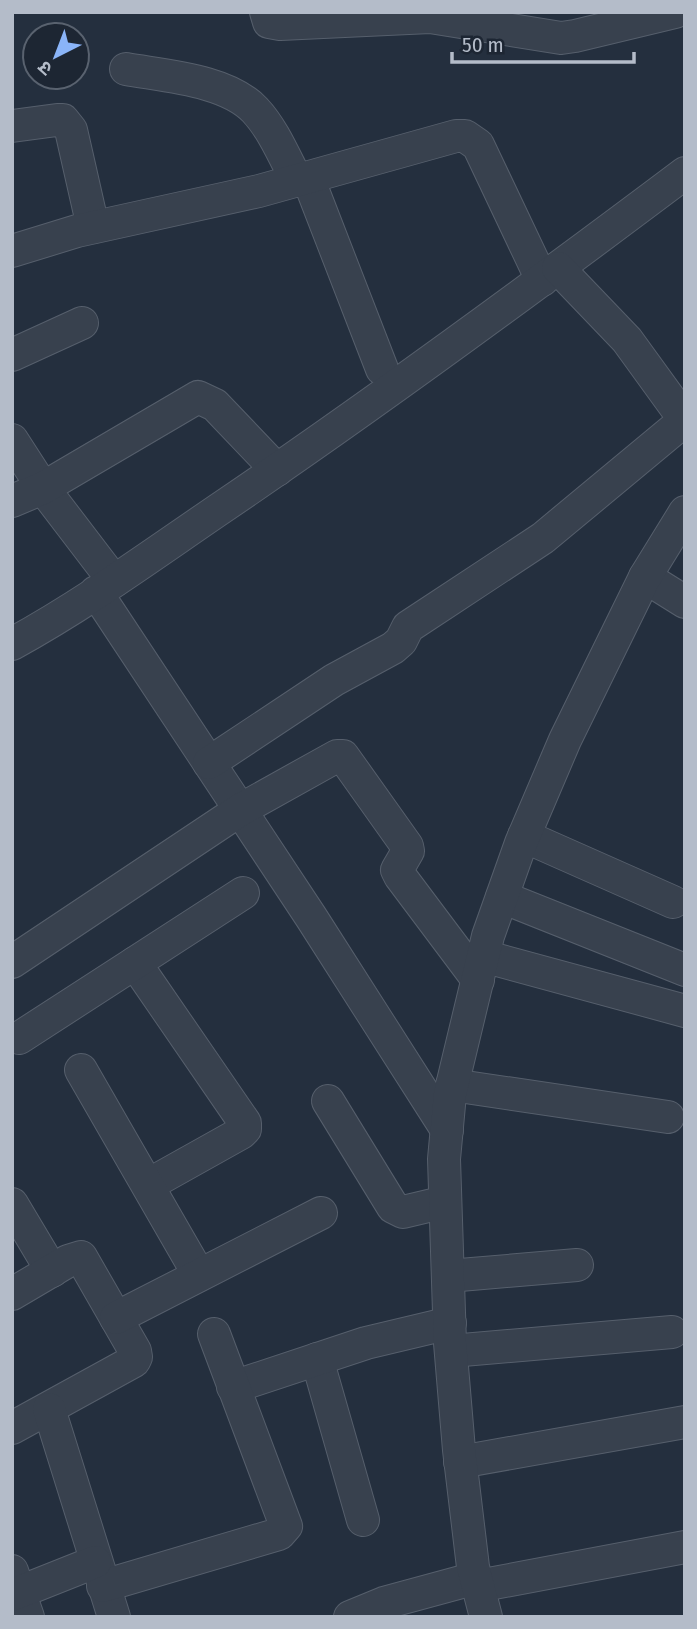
<svg xmlns="http://www.w3.org/2000/svg" width="697" height="1629" font-family="'Fira Sans Condensed','Noto Sans Devanagari',sans-serif">
  <rect width="100%" height="100%" fill="#242f3e"/>
  <g fill="none" stroke-linecap="round" stroke-linejoin="round">
    <g stroke="#565f6c" stroke-width="34">
      <g id="minor">
        <path d="M266,12L269,22L280,24L430,17L561,38L575,36L675,12"/>
        <path d="M126,69C165,76 227,80 255,110C273,129 285,158 297,181"/>
        <path d="M12,126L57,120H63L71,130L93,227"/>
        <path d="M308,178L382,369"/>
        <path d="M12,251L77,231L259,191L456,136H465L478,145L542,280"/>
        <path d="M12,355L82,323"/>
        <path d="M12,440L43,488L114,581"/>
        <path d="M12,501L43,488L198,397L215,405L277,470"/>
        <path d="M645,577L685,602"/>
        <path d="M96,592L311,917L447,1130"/>
        <path d="M12,644C85,604 152,555 221,508C379,401 532,288 685,173"/>
        <path d="M209,763L334,680L393,648L401,641L408,627L543,538L685,420L627,340L558,268"/>
        <path d="M524,836L673,902"/>
        <path d="M502,897L685,970"/>
        <path d="M483,956L685,1011"/>
        <path d="M12,962L240,810L337,756H343L407,846L408,851L397,870L400,876L478,980"/>
        <path d="M135,963L245,1123V1129L241,1133L148,1185"/>
        <path d="M19,1038L243,893"/>
        <path d="M81,1070L199,1275"/>
        <path d="M452,1085L668,1117"/>
        <path d="M328,1101L393,1207L403,1212L445,1202"/>
        <path d="M12,1204L52,1271"/>
        <path d="M448,1276L577,1265"/>
        <path d="M12,1294L68,1261L81,1257L135,1351L136,1357L134,1361L12,1428"/>
        <path d="M116,1318L321,1213"/>
        <path d="M451,1351L672,1332"/>
        <path d="M317,1359L363,1520"/>
        <path d="M233,1387L366,1343L450,1323"/>
        <path d="M49,1409L114,1617"/>
        <path d="M460,1462L685,1422"/>
        <path d="M12,1571L28,1617"/>
        <path d="M103,1586L279,1534L286,1526L214,1334"/>
        <path d="M478,1586L685,1547"/>
        <path d="M12,1595L95,1562"/>
        <path d="M350,1617L384,1603L476,1578"/>
        <path d="M486,1617L473,1567L459,1450L450,1343L444,1159L450,1094L488,936L521,843L565,740L645,577L685,512"/>
      </g>
    </g>
    <use href="#minor" stroke="#38414e" stroke-width="32"/>
  </g>
  <rect width="697" height="1629" fill="none" stroke="#b4bcc9" stroke-width="28"/>
  <g transform="translate(56 56) rotate(222)"><circle r="33" fill="#1d2633" stroke="#59626f" stroke-width="2"/>
  <path d="M0-5L12 26L0 18L-12 26Z" fill="#8ab4f8"/>
  <text y="-10" font-size="19" font-weight="bold" text-anchor="middle" fill="#b4bcc9">उ</text>
  </g>
  <path d="M452 52v10h182v-10" fill="none" stroke="#b4bcc9" stroke-width="3.5"/>
  <text x="462" y="52" font-size="21" fill="#b4bcc9" stroke="#1d2633" stroke-width="5" paint-order="stroke">50 m</text>
</svg>
